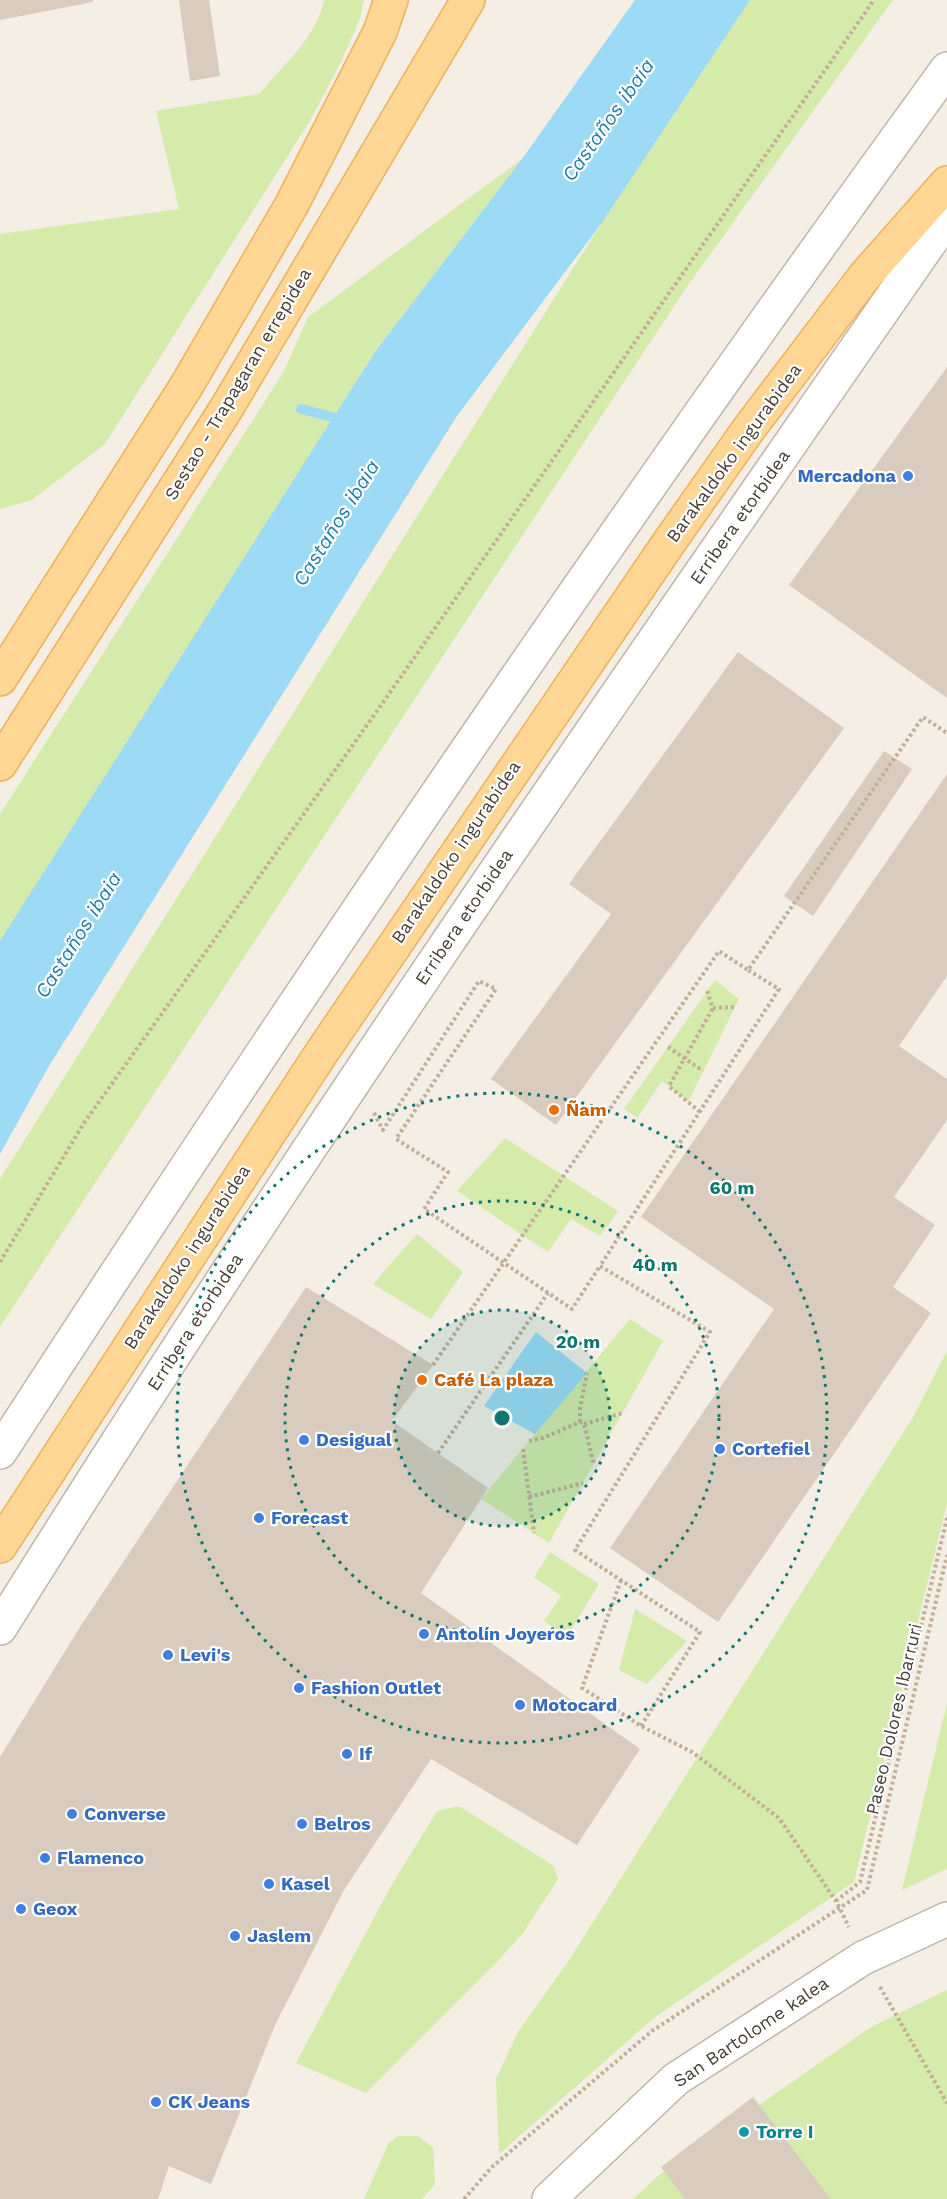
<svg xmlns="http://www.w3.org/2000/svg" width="947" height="2199" font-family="'Work Sans',sans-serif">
  <rect width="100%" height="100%" fill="#f4eee5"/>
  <g fill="#d4ebab">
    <path d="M324,0H364L360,18L341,62L311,119L105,444L32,500L0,509V234L179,209L156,111L259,94C282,67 318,35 324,0Z"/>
    <path d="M750,0H893L686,288L0,1327V1179L601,224Z"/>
    <path d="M522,159L375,352L0,946V814L283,373L308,317Z"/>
    <path d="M715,980L739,999L688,1102L662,1081L637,1118L624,1109Z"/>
    <path d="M505,1138L618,1211L600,1236L571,1219L548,1252L457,1191Z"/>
    <path d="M417,1234L463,1272L431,1319L373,1284Z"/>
    <path d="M630,1319L663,1341L549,1543L481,1499Z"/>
    <path d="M947,1351V1503L854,1882L655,2017L499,2154L496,2079L518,2032L569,1960L913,1417Z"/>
    <path d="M550,1552L599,1584L567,1636L544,1621L561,1596L534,1577Z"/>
    <path d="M635,1609L687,1641L647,1684L619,1670Z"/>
    <path d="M947,1703V1869L902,1890Z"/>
    <path d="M459,1806L554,1866L558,1879L523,1933L498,1961L366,2093L296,2063L391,1886L437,1811Z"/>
    <path d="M947,1990V2199H633L659,2175L871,2027Z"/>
    <path d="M398,2136H418L433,2148L435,2184L422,2199H364L388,2144Z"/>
  </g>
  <g fill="#9ddaf5">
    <path d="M635,0H750L601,224L457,416L49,1066L0,1154V941L375,352L522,159Z"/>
    <path d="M536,1332L587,1373L535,1434L484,1406Z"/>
  </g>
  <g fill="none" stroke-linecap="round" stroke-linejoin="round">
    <path stroke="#9ddaf5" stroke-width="10" d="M301,409L347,421"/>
  </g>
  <g fill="#d9cbbd">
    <path d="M0,0H93V2L0,20Z"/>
    <path d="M179,0H209L220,76L190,81Z"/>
    <path d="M947,367V698L789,585Z"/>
    <path d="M738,652L844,728L556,1125L491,1079L611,914L569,884Z"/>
    <path d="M884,751L912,769L813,916L784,896Z"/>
    <path d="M947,774V976L899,1046L947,1079V1120L894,1197L935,1225L893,1287L931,1313L718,1622L610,1548L774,1309L641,1217Z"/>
    <path d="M306,1287L433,1365L392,1421L488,1488L421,1593L640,1749L577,1845L431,1759L344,1890L275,2025L211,2184L169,2166L158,2199H0V1757L80,1627Z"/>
    <path d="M753,2097L831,2199H685L661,2167Z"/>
  </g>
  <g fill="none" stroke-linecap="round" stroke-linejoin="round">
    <g stroke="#c0b5a7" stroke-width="36">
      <g id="minor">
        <path d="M0,1452C304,983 618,521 947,69"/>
        <path d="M0,1628C300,1147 624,683 947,218"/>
        <path d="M549,2199L676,2079L863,1958L947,1919"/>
      </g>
    </g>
    <g stroke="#ecb25b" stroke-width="36">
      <g id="major">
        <path d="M0,679L187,385L291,206L380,32L391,0"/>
        <path d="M0,764L226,409L468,0"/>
        <path d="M0,1546L320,1055L670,541L748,430L864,277L947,183"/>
      </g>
    </g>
    <g stroke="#c3af97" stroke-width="4" stroke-dasharray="3 3" stroke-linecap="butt">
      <path d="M707,991L713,1008L734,1007"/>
      <path d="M668,1047L703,1071"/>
      <path d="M700,1112L669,1086L713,1008"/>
      <path d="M374,1113L383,1130L479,981L496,989L396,1139L448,1172L424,1209L572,1309L600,1266"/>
      <path d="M0,1262L84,1123L377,711L874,0"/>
      <path d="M433,1365L719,951L748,970L923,717L947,733"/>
      <path d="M580,1422V1409L587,1373"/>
      <path d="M584,1424L623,1413"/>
      <path d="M529,1441L543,1438L580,1422L584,1424L594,1465"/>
      <path d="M523,1449L534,1533"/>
      <path d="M438,1453L548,1293"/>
      <path d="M529,1497L583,1483"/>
      <path d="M621,1580L582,1688L641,1726L692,1752L779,1818L836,1901L849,1927"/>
      <path d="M641,1726L700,1632L575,1550L710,1332L600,1266L779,989L748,970"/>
      <path d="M836,1901L860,1882L947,1518"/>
      <path d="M880,1987L947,2103"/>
      <path d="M464,2199L492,2167L652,2031L867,1890L947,1555"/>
    </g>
    <use href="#minor" stroke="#fff" stroke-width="33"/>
    <use href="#major" stroke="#ffd693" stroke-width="33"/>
  </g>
  <circle cx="502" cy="1418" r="108" fill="#0f766e" fill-opacity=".12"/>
  <g fill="none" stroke="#0f766e" stroke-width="3" stroke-dasharray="3 6">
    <circle cx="502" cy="1418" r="108"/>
    <circle cx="502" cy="1418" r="217"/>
    <circle cx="502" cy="1418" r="325"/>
  </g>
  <g fill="#3f7fe0" stroke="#fff" stroke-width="2">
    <circle cx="908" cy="476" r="6"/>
    <circle cx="304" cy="1440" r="6"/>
    <circle cx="720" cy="1449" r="6"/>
    <circle cx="259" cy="1518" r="6"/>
    <circle cx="424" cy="1634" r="6"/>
    <circle cx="168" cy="1655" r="6"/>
    <circle cx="299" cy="1688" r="6"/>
    <circle cx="520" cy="1705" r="6"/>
    <circle cx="347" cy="1754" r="6"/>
    <circle cx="72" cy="1814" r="6"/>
    <circle cx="302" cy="1824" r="6"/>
    <circle cx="45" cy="1858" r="6"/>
    <circle cx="269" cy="1884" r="6"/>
    <circle cx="21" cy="1909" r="6"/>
    <circle cx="235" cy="1936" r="6"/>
    <circle cx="156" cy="2102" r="6"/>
  </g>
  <g fill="#e8710a" stroke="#fff" stroke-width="2">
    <circle cx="554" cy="1110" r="6"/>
    <circle cx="422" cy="1380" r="6"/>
  </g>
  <circle fill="#0f9aa8" stroke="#fff" stroke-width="2" cx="744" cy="2132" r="6"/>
  <g text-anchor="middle" stroke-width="4.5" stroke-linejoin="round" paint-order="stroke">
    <g font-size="18" fill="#473e34" stroke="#fff">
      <text transform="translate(238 384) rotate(-59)" y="6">Sestao - Trapagaran errepidea</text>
      <text transform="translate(734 453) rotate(-54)" y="6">Barakaldoko ingurabidea</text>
      <text transform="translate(740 517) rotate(-55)" y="6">Erribera etorbidea</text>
      <text transform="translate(456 852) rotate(-56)" y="6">Barakaldoko ingurabidea</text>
      <text transform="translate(464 917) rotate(-56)" y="6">Erribera etorbidea</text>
      <text transform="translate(187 1257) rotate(-57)" y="6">Barakaldoko ingurabidea</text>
      <text transform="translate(195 1322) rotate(-57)" y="6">Erribera etorbidea</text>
      <text transform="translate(894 1719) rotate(-77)" y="6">Paseo Dolores Ibarruri</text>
      <text transform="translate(751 2032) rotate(-34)" y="6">San Bartolome kalea</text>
    </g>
    <g font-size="18" font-weight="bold" fill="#366cbe" stroke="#fff" text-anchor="start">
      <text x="896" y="482" text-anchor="end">Mercadona</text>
      <text x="316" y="1446">Desigual</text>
      <text x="732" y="1455">Cortefiel</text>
      <text x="271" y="1524">Forecast</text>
      <text x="436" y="1640">Antolín Joyeros</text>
      <text x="180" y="1661">Levi's</text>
      <text x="311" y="1694">Fashion Outlet</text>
      <text x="532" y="1711">Motocard</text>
      <text x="359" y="1760">If</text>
      <text x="84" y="1820">Converse</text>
      <text x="314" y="1830">Belros</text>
      <text x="57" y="1864">Flamenco</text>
      <text x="281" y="1890">Kasel</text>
      <text x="33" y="1915">Geox</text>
      <text x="247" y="1942">Jaslem</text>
      <text x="168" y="2108">CK Jeans</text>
    </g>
    <g font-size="18" font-weight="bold" fill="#c56008" stroke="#fff" text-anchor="start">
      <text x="566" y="1116">Ñam</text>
      <text x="434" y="1386">Café La plaza</text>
    </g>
    <g font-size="18" font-weight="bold" fill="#0d838f" stroke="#fff" text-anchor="start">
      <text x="756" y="2138">Torre I</text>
    </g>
    <g font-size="20" font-style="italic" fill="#247eaa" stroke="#fff">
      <text transform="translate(608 120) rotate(-55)" y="7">Castaños ibaia</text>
      <text transform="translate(336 523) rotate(-58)" y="7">Castaños ibaia</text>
      <text transform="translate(78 935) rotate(-58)" y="7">Castaños ibaia</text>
    </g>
  </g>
  <circle cx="502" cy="1418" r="9" fill="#0f766e" stroke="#fff" stroke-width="3"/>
  <g font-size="18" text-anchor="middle" font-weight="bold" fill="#0f766e" stroke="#fff" stroke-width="4.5" stroke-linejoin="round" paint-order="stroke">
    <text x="732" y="1194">60 m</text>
    <text x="655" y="1271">40 m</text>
    <text x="578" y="1348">20 m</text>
  </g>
</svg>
